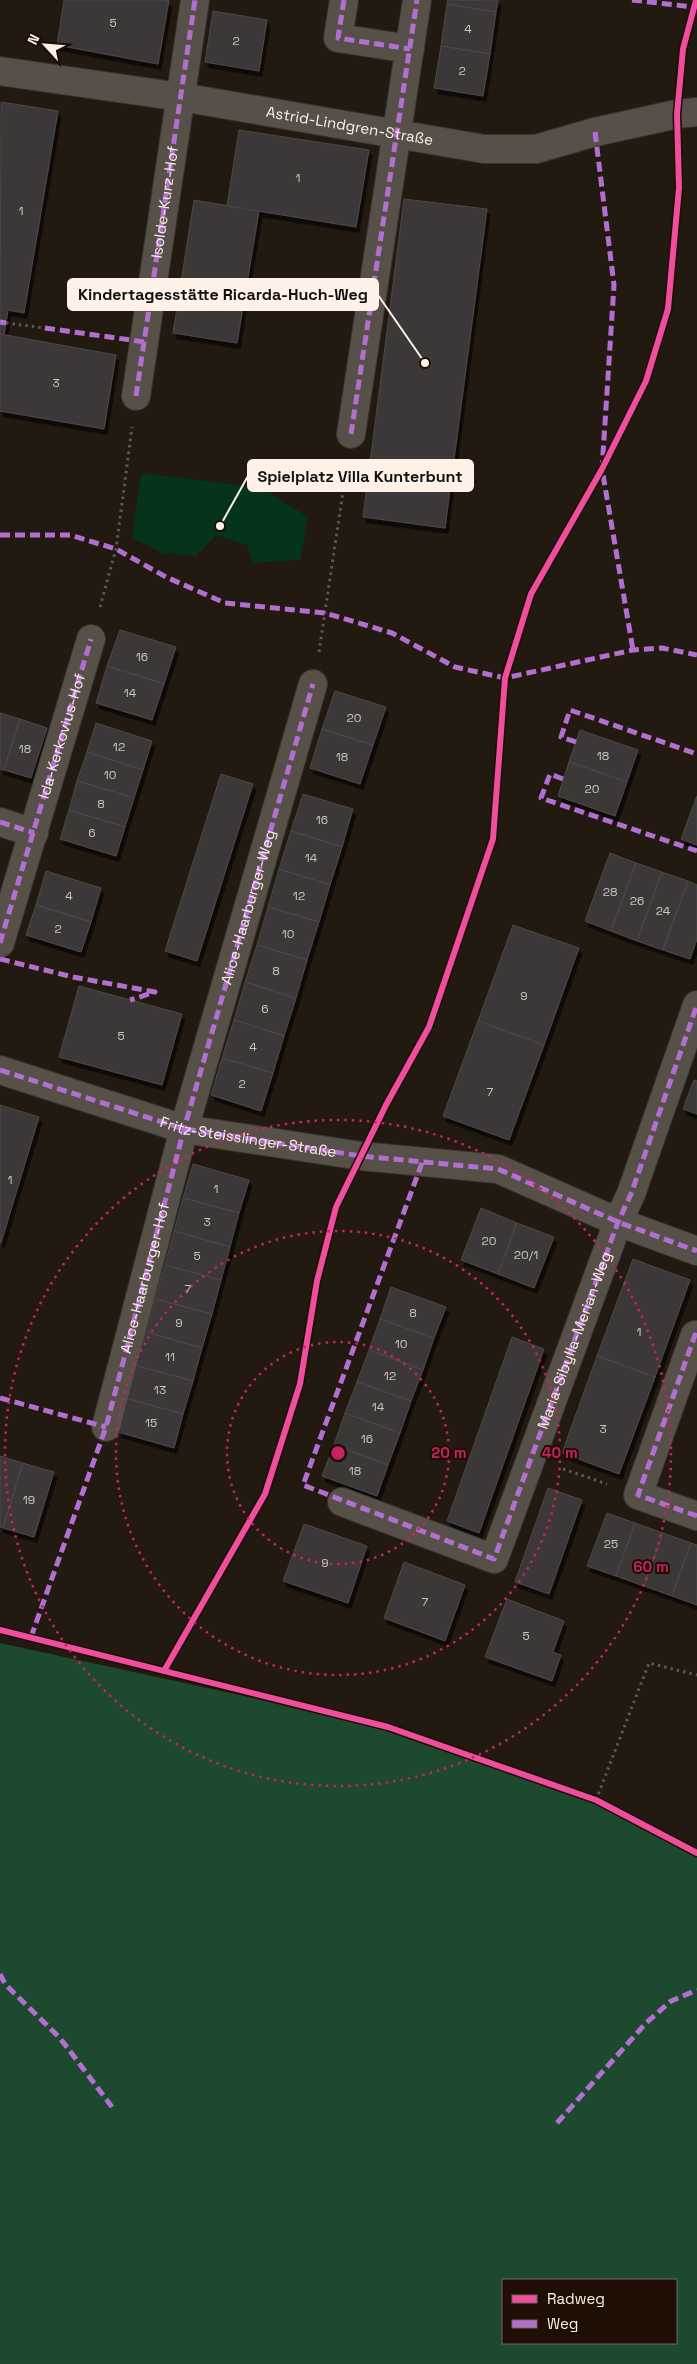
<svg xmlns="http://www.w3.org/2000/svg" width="697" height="2364" font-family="'Space Grotesk',sans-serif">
  <defs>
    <filter id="shadow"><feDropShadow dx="3" dy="5.5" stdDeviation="0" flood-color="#0009"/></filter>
  </defs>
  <rect width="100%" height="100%" fill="#221911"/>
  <path fill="#05341b" d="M141,473L262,488L308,517L300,560L253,563L247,545L216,535L196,556L163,553L132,538Z"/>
  <path fill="#1d492e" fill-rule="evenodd" d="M0,1643L388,1727L596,1800L697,1853V2364H0ZM503,2280H676V2343H503Z"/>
  <g fill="#3e3838" stroke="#4d4848" filter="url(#shadow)">
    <path d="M64,0H169L158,64L57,45Z"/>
    <path d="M448,0H498L496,12L447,4Z"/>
    <path d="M447,4L496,12L490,54L441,46Z"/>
    <path d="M213,11L267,20L259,71L205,62Z"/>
    <path d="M441,46L490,54L483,96L434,88Z"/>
    <path d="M1,102L58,111L24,313L8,310L4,335L0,334Z"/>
    <path d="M239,130L369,150L356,227L227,206Z"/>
    <path d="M404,199L487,209L445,528L363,517Z"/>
    <path d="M194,200L259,211L237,343L173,333Z"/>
    <path d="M0,334L116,355L104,429L0,411Z"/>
    <path d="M120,630L176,647L164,684L107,666Z"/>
    <path d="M107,666L164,684L152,720L96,703Z"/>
    <path d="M335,691L386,707L373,745L322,729Z"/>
    <path d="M0,713L20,719L4,770L0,769Z"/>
    <path d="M20,719L47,728L31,778L4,770Z"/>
    <path d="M96,723L152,741L143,770L87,752Z"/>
    <path d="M322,729L373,745L360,784L310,768Z"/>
    <path d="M580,730L638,750L627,782L569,762Z"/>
    <path d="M87,752L143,770L134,798L77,781Z"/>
    <path d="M569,762L627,782L615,816L558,796Z"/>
    <path d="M221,774L253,784L197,961L165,951Z"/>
    <path d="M77,781L134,798L125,827L69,810Z"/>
    <path d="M303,794L353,809L342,847L291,831Z"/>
    <path d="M697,796V845L681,839Z"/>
    <path d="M69,810L125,827L116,856L60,839Z"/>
    <path d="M291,831L342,847L330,885L279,869Z"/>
    <path d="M610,853L636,863L611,931L585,921Z"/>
    <path d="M636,863L662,872L637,941L611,931Z"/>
    <path d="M279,869L330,885L319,922L268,907Z"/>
    <path d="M46,871L101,888L91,922L36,905Z"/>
    <path d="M662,872L688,881L663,950L637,941Z"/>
    <path d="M688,881L697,885V939L690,959L663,950Z"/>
    <path d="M36,905L91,922L81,952L26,935Z"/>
    <path d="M268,907L319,922L307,960L257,945Z"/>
    <path d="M513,925L579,948L544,1045L478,1021Z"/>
    <path d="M257,945L307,960L296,998L245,982Z"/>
    <path d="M245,982L296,998L284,1036L234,1020Z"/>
    <path d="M79,986L182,1014L162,1085L59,1057Z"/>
    <path d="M234,1020L284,1036L273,1073L222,1058Z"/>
    <path d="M478,1021L544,1045L509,1140L443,1116Z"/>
    <path d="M222,1058L273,1073L261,1111L211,1095Z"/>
    <path d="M694,1080L697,1081V1114L683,1109Z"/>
    <path d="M0,1105L39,1117L1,1243H0Z"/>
    <path d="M193,1164L249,1180L239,1213L183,1198Z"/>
    <path d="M183,1198L239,1213L230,1247L174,1231Z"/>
    <path d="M481,1208L517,1223L498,1274L461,1260Z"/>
    <path d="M517,1223L554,1237L534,1288L498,1274Z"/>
    <path d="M174,1231L230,1247L221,1280L165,1265Z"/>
    <path d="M633,1259L690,1280L655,1377L597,1356Z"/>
    <path d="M165,1265L221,1280L212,1314L155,1299Z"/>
    <path d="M391,1287L446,1307L434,1338L380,1319Z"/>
    <path d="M155,1299L212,1314L202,1348L146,1332Z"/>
    <path d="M380,1319L434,1338L423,1370L369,1350Z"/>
    <path d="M146,1332L202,1348L193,1381L137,1366Z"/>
    <path d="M512,1337L544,1349L479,1533L447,1521Z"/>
    <path d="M369,1350L423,1370L411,1401L357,1382Z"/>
    <path d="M597,1356L655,1377L619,1474L562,1453Z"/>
    <path d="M137,1366L193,1381L183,1414L128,1399Z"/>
    <path d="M357,1382L411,1401L400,1433L345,1413Z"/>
    <path d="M128,1399L183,1414L174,1448L118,1432Z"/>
    <path d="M345,1413L400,1433L388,1465L334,1445Z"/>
    <path d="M334,1445L388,1465L377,1496L322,1476Z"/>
    <path d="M0,1456L23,1463L3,1528L0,1527Z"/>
    <path d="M23,1463L54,1472L34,1537L3,1528Z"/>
    <path d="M548,1488L582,1500L549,1594L515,1582Z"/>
    <path d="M607,1513L635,1523L616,1576L587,1566Z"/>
    <path d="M635,1523L663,1533L644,1586L616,1576Z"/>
    <path d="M304,1524L367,1546L348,1603L283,1581Z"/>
    <path d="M663,1533L691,1543L672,1596L644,1586Z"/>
    <path d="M691,1543L697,1545V1605L672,1596Z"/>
    <path d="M404,1562L465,1585L445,1641L384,1618Z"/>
    <path d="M507,1599L564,1621L553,1652L561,1655L552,1681L485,1657Z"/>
  </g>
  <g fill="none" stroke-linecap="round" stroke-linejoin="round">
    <g stroke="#3a332e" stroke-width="30">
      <g id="minor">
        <path d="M344,0L338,38L410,49"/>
        <path id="s1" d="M0,71L181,97L484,149H536L595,132L677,114L697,112"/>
        <path d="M136,396L195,0"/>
        <path d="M351,434L417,0"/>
        <path d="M0,822L34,833"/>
        <path id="s2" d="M0,943L91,639"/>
        <path d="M0,1070L184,1129L361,1156L498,1169L618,1222L697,1251"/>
        <path d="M697,1336L695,1335L638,1495L697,1516"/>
        <path id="s3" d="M106,1427L184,1129L313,684"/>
        <path d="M342,1502L494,1559L618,1222L631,1194L697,1005"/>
      </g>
    </g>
    <g stroke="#5e5752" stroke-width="3" stroke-dasharray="2.5 4" stroke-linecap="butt">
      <path d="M6,323L45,328"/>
      <path d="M100,607L116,549L132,427"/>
      <path d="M319,652L347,465"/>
      <path d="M563,1469L607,1484"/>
      <path d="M596,1800L649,1663L697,1675"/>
    </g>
    <use href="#minor" stroke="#575049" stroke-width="28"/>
    <g stroke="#b36fd0" stroke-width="5" stroke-dasharray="10 5" stroke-linecap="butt">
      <path d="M344,0L338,38L410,49"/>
      <path d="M632,0L693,7"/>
      <path d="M595,132L614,285L602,469L633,650"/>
      <path d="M0,322L6,323"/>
      <path d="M45,328L145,342"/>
      <path id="s4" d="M136,396L195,0"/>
      <path d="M351,434L417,0"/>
      <path d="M0,535H70L116,549L166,577L225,603L325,613L392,633L455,667L505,678L633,650L662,648L697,655"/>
      <path d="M576,742L561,737L570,710L697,754"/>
      <path d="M563,779L550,774L541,798L697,851"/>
      <path d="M0,822L34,833"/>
      <path d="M0,943L91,639"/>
      <path d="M0,959L73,977L155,992L130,1000"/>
      <path id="s5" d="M0,1070L184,1129L361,1156L498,1169L618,1222L697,1251"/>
      <path id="s6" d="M422,1163L303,1485L494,1559L618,1222L631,1194L697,1005"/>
      <path d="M697,1336L695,1335L638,1495L697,1516"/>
      <path d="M0,1398L106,1427"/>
      <path d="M31,1637L106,1427L184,1129L313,684"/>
      <path d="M0,1974L5,1984L60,2038L112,2107"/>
      <path d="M557,2123L646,2023L671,2001L697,1990"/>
    </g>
    <g stroke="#1e0e03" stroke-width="9">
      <g id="cycleway">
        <path d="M0,1630L388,1727L596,1800L697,1853"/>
        <path d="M164,1671L265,1494L300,1384L317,1281L336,1207L386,1105L429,1027L493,839L505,678L531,594L602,469L646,381L668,309L679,188L677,114L683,49L696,0"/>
      </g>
    </g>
    <use href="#cycleway" stroke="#ef4d9e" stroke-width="6"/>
  </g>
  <g fill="none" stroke="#c52362" stroke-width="2.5" stroke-dasharray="2.5 5">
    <circle cx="338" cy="1453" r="111"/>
    <circle cx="338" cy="1453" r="222"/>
    <circle cx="338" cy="1453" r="333"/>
  </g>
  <g text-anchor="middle" stroke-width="4" stroke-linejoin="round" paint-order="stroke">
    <g font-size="12" fill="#cdc3bc">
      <text x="113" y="27">5</text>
      <text x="468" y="33">4</text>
      <text x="236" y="45">2</text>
      <text x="462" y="75">2</text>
      <text x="298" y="182">1</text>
      <text x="21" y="215">1</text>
      <text x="56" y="387">3</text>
      <text x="142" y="661">16</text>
      <text x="130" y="697">14</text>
      <text x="354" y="722">20</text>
      <text x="119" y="751">12</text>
      <text x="25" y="753">18</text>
      <text x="603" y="760">18</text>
      <text x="342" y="761">18</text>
      <text x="110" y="779">10</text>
      <text x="592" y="793">20</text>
      <text x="101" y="808">8</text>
      <text x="322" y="824">16</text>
      <text x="92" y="837">6</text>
      <text x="311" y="862">14</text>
      <text x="610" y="896">28</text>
      <text x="69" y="900">4</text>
      <text x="299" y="900">12</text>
      <text x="637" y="905">26</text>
      <text x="663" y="915">24</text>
      <text x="58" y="933">2</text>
      <text x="288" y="938">10</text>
      <text x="276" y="975">8</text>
      <text x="524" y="1000">9</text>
      <text x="265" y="1013">6</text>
      <text x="121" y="1040">5</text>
      <text x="253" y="1051">4</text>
      <text x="242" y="1088">2</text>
      <text x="490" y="1096">7</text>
      <text x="10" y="1184">1</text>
      <text x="216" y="1193">1</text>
      <text x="207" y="1226">3</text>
      <text x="489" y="1245">20</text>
      <text x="526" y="1259">20/1</text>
      <text x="197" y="1260">5</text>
      <text x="188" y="1293">7</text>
      <text x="413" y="1317">8</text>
      <text x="179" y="1327">9</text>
      <text x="639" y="1336">1</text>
      <text x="401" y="1348">10</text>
      <text x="170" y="1361">11</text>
      <text x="390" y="1380">12</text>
      <text x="160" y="1394">13</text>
      <text x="378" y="1411">14</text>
      <text x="151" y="1427">15</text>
      <text x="603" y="1433">3</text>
      <text x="367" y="1443">16</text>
      <text x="355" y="1475">18</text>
      <text x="29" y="1504">19</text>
      <text x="611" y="1548">25</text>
      <text x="325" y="1567">9</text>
      <text x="425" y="1606">7</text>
      <text x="526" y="1640">5</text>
    </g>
    <g font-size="15" fill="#fdf1e8" stroke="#1e0e03">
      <text dy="5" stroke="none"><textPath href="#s1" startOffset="354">Astrid-Lindgren-Straße</textPath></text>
      <text dy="5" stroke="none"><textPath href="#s4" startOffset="196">Isolde-Kurz-Hof</textPath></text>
      <text dy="5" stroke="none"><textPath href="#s2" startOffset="216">Ida-Kerkovius-Hof</textPath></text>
      <text dy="5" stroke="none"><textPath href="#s3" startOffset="539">Alice-Haarburger-Weg</textPath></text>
      <text dy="5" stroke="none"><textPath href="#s5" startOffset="258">Fritz-Steisslinger-Straße</textPath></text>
      <text dy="5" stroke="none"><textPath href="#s3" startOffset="154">Alice-Haarburger-Hof</textPath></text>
      <text dy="5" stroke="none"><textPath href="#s6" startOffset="781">Maria-Sibylla-Merian-Weg</textPath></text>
    </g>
  </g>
  <circle cx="338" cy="1453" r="8" fill="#c52362" stroke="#1e0e03" stroke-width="2.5"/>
  <g font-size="15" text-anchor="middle" font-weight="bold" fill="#c52362" stroke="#1e0e03" stroke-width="4" stroke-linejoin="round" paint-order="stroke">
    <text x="449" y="1458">20 m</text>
    <text x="560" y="1458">40 m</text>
    <text x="651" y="1572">60 m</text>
  </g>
  <path fill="none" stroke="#fdf1e8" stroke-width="2" d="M425 363L378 295M220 526L248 476"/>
  <g fill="#fdf1e8" stroke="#1e0e03" stroke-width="2">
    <circle cx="425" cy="363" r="5"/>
    <circle cx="220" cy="526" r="5"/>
  </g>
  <g fill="#fdf1e8" stroke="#fdf1e8" stroke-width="2">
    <rect x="68" y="279" width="310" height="31" rx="5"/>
    <rect x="248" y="460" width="225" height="31" rx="5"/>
  </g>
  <g font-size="16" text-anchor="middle" font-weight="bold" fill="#111">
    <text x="223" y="300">Kindertagesstätte Ricarda-Huch-Weg</text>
    <text x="360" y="482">Spielplatz Villa Kunterbunt</text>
  </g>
  <rect x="502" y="2279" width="175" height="65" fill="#1e0e03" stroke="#77695f"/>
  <rect x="512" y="2295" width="25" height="8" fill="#ef4d9e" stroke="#77695f"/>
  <text x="547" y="2304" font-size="15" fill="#fdf1e8">Radweg</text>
  <rect x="512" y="2320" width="25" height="8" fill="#b36fd0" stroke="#77695f"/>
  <text x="547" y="2329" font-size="15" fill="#fdf1e8">Weg</text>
  <g transform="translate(45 45) rotate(296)" stroke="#1e0e03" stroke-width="4" paint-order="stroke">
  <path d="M0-4L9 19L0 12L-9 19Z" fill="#fdf1e8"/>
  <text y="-8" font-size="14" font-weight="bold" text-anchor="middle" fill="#fdf1e8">N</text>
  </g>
</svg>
